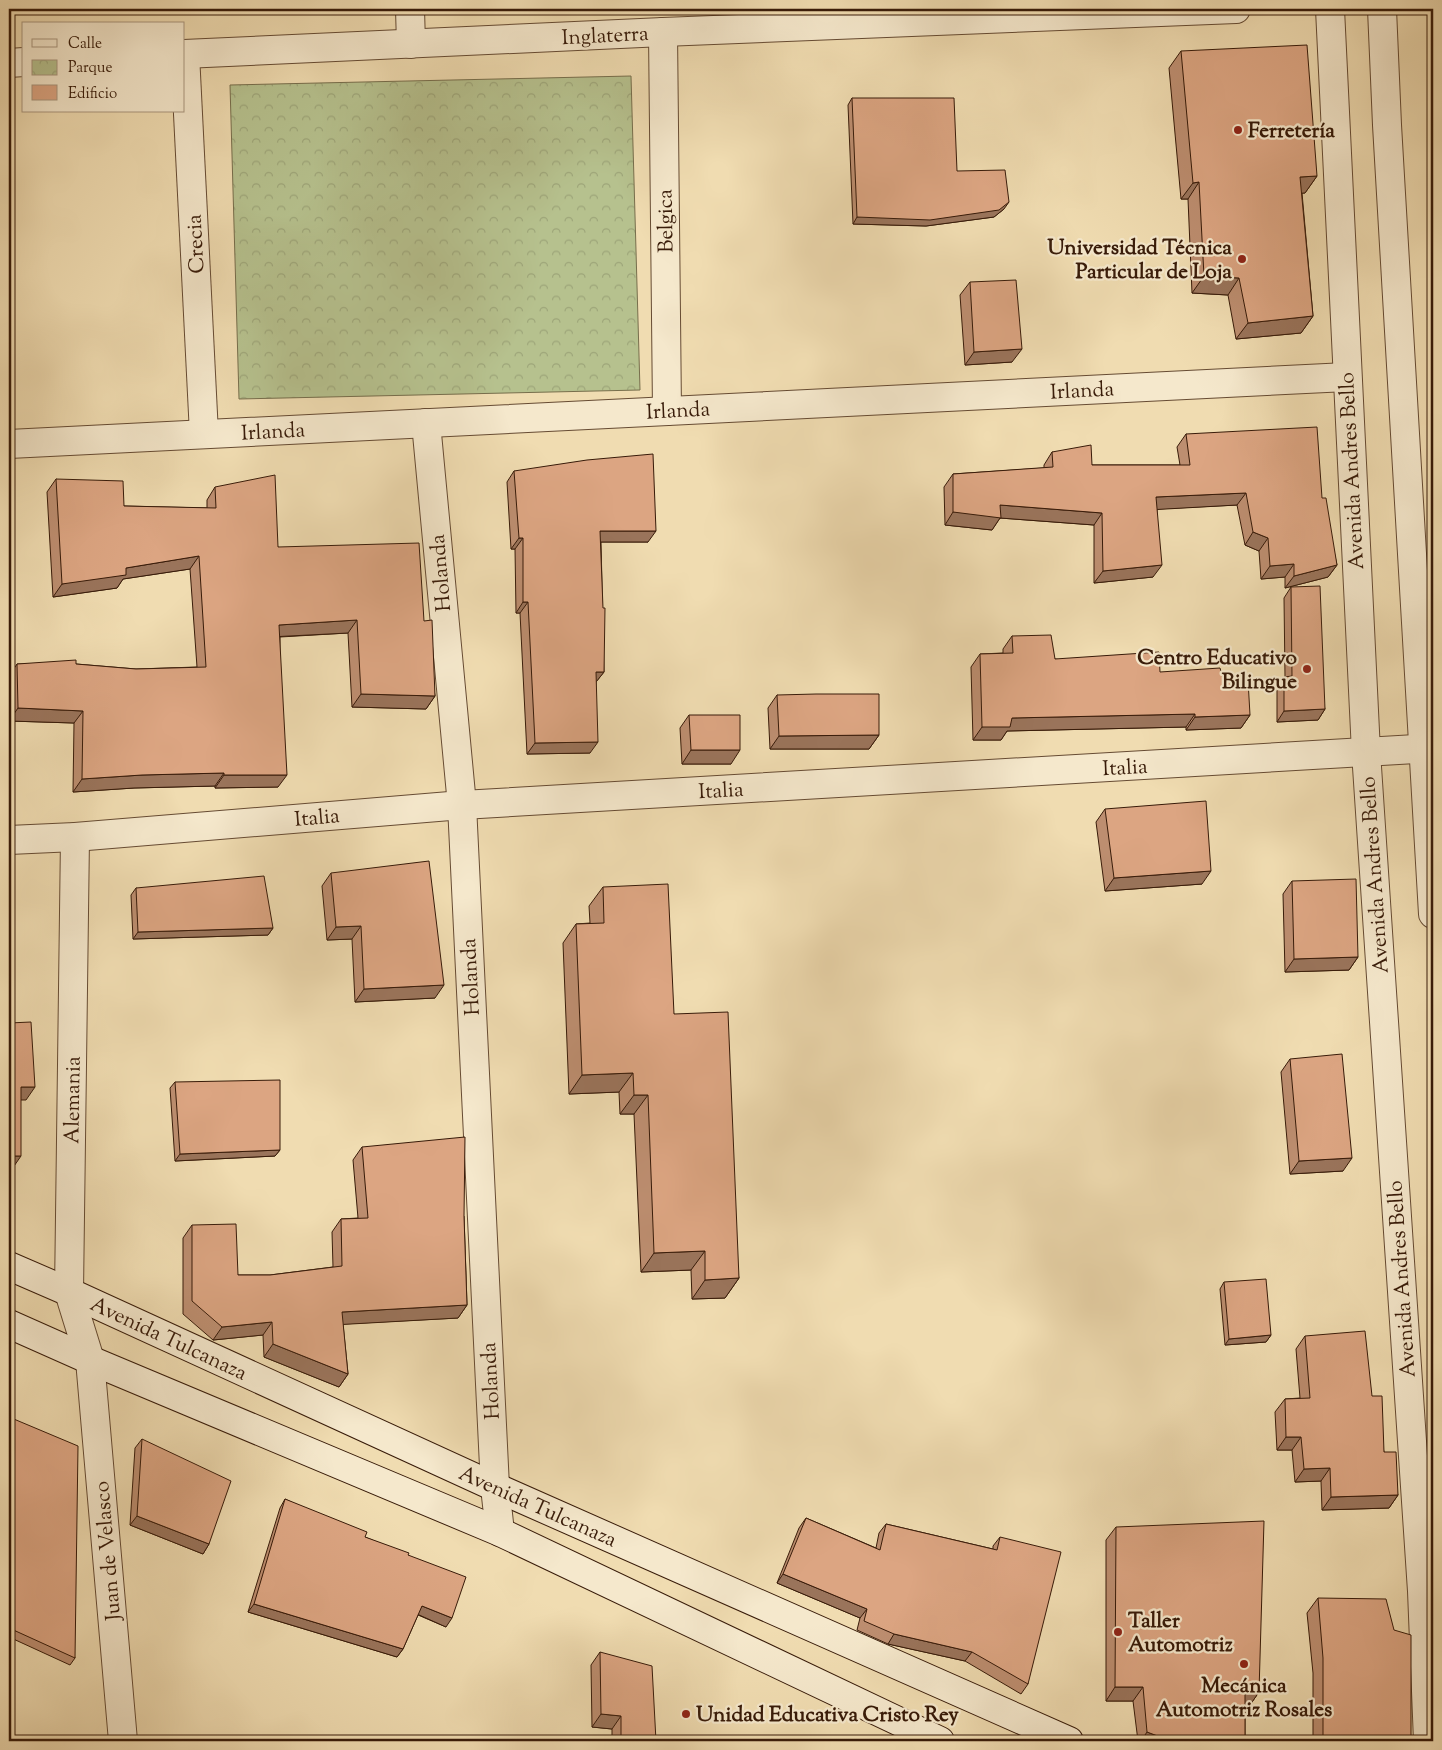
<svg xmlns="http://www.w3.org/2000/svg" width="1442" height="1750" font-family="'Sorts Mill Goudy',serif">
  <defs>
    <pattern id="park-crowns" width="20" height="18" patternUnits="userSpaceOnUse" patternTransform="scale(1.25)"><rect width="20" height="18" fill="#b6c18e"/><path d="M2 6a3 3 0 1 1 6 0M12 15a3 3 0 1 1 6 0" fill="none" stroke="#9da579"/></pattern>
  </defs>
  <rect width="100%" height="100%" fill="#f0dcb1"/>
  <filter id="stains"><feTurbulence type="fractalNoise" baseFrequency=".004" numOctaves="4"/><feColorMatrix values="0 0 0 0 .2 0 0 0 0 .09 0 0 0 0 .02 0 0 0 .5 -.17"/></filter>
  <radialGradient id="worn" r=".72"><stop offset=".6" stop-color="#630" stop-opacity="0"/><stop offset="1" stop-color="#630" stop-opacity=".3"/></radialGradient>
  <path fill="url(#park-crowns)" stroke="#776e4c" d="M631,76L640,390L239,399L230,85Z"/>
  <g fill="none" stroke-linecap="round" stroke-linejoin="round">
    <g stroke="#664b33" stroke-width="30">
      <g id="street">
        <path d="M410,9L411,44"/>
        <path d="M1330,9L1366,752L1422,1591L1428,1741"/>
        <path d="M1382,9L1387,125L1433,914"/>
        <path d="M663,32L667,411"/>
        <path d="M184,54L663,32L1236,9"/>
        <path d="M185,54L204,434"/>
        <path d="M9,63L24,62"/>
        <path d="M426,423L462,805L495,1487L500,1532"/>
        <path d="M9,444L1347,377"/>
        <path d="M75,837L69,1292L90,1360L123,1741"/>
        <path d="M9,840L75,837L462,805L1433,748"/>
      </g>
    </g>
    <g stroke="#381b09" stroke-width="30">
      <g id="secondary">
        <path d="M9,1266L69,1292L495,1487L1069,1741"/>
        <path d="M9,1324L90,1360L500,1532L940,1741"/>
      </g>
    </g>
    <use href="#street" stroke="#f5e8cc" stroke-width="28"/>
    <use href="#secondary" stroke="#f5e8cc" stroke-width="28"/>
  </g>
  <g fill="#bd8e70" stroke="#381b09">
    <path d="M1181,51L1317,176L1305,193H1302L1313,316L1301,333L1236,339L1228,295L1192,293L1188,199H1181L1169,68Z"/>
    <path d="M852,98L957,171L1004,209L994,217L926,226L853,224L848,105Z"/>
    <path d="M970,282L1012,362L965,365L960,295Z"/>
    <path d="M1186,434L1322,498L1337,565L1328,577L1285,588V577L1261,579L1259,551L1245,545L1237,505L1157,509L1153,577L1094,583V525L1000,518L992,530L945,525L944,487L953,474L1044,468V465L1052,452L1092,465H1180L1177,447Z"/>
    <path d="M514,471L648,542H601L604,672L596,682L590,753L527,754L520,613H516L515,549H511L507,482Z"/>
    <path d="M56,479L124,506L207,508V500L215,487L278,547L424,621L435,696L426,709L352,707L348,633L280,637L278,787L215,788V786L134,788L73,792L74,723L9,721V676L17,664H76L136,669L197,667L190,569L123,579L117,588L53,597L47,492Z"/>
    <path d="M1291,587L1325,709L1318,720L1277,722V687L1285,677L1284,598Z"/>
    <path d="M1012,636L1055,659L1224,682L1250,715L1241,728L1186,730V727L1007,731L1001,740H973L971,667L980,654L1003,653V649Z"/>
    <path d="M777,695L879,735L869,749H770L768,708Z"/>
    <path d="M689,715L731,764H682L680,728Z"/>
    <path d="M1105,809L1202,884L1105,891L1096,822Z"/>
    <path d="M331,873L435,998L355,1002L352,939L327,940L322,886Z"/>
    <path d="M1292,881L1358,957L1349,970L1285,972L1283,894Z"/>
    <path d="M603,887L674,1014L739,1278L725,1298L692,1299L691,1270L641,1272L634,1114H620L619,1092L569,1094L563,943L576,924L590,923L589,906Z"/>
    <path d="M136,888L273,928L268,935L133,939L131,895Z"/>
    <path d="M1290,1059L1343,1171L1290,1174L1281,1072Z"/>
    <path d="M175,1082L280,1150L275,1156L175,1161L170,1088Z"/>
    <path d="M362,1147L464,1216L467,1305L458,1318L343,1324L348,1374L339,1387L264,1357L263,1335L213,1340L183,1314V1238L192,1225L238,1275H270L333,1267L332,1232L341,1219L358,1218L353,1160Z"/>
    <path d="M1224,1282L1271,1335L1266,1342L1225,1345L1220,1289Z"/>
    <path d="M1305,1336L1372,1396L1384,1452L1398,1495L1389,1508L1322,1510L1321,1481L1295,1482L1292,1450H1277L1275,1412L1285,1399L1300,1398L1296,1349Z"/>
    <path d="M9,1417L75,1658L70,1665L9,1637Z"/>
    <path d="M142,1439L209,1544L203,1554L130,1525L135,1448Z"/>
    <path d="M285,1499L365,1537L408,1555L446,1627L418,1615L403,1649L397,1657L248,1612L280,1508Z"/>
    <path d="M806,1518L876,1548L879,1533L886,1524L993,1549V1546L1000,1537L1028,1684L1021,1694L965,1661L888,1644L857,1630L860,1618L777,1583L799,1528Z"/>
    <path d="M1116,1527L1259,1692L1250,1705H1245V1741H1138L1133,1701H1106V1540Z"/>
    <path d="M1318,1598L1410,1741H1313V1673L1307,1613Z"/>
    <path d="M600,1652L656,1741H612V1729L592,1727L591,1665Z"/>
  </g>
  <g fill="#9a745b" stroke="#381b09">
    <path d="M560,9H619L618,11L559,10Z"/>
    <path d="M1317,176L1305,193L1288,194L1300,177Z"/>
    <path d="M1199,182L1188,199H1181L1193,183Z"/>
    <path d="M1009,202L1004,209L994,217L926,226L853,224L857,217Z"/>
    <path d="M1204,276L1239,278L1228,295L1192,293Z"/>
    <path d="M1313,316L1301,333L1236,339L1248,323Z"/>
    <path d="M1022,349L1012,362L965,365L974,352Z"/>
    <path d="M1246,493L1237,505L1148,510L1156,497Z"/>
    <path d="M1000,505L1102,513L1094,525L1000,518L992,530L945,525L953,512Z"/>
    <path d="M600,531H656L648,542H593Z"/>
    <path d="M1253,532L1268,538L1259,551L1245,545Z"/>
    <path d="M519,538H523L515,549H511Z"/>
    <path d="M199,556L190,569L123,579L117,588L53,597L62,584L126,568Z"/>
    <path d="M1294,564L1285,577L1261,579L1270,566Z"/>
    <path d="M1162,565L1153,577L1094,583L1103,571Z"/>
    <path d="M1337,565L1328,577L1285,588L1294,576Z"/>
    <path d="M523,602H528L520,613H516Z"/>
    <path d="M357,620L348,633L270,637L279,625Z"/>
    <path d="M596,672H604L596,682L588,683Z"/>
    <path d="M361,694L435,696L426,709L352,707Z"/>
    <path d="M18,708L83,711L74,723L9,721Z"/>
    <path d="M1325,709L1318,720L1277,722L1284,711Z"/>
    <path d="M1195,714L1186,727L1007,731L1001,740H973L982,727L1012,718Z"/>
    <path d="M1250,715L1241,728L1186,730L1195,717Z"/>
    <path d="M879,735L869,749H770L779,736Z"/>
    <path d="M598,742L590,753L527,754L535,743Z"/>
    <path d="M691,750H740L731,764H682Z"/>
    <path d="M224,773L215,786L134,788L73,792L82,779L142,775Z"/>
    <path d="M224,775H287L278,787L215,788Z"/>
    <path d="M1211,871L1202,884L1105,891L1114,878Z"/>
    <path d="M361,926L352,939L327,940L336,927Z"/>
    <path d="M273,928L268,935L133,939L138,932Z"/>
    <path d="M1358,957L1349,970L1285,972L1294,959Z"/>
    <path d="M444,985L435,998L355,1002L364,989Z"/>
    <path d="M633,1073L619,1092L569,1094L582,1075Z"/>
    <path d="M21,1087H35L26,1100H12Z"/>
    <path d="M634,1095H648L634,1114H620Z"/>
    <path d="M280,1150L275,1156L175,1161L180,1154Z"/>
    <path d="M12,1156H21L12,1169Z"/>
    <path d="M1352,1158L1343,1171L1290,1174L1299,1161Z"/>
    <path d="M9,1198H14L9,1205Z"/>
    <path d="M705,1251L691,1270L641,1272L654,1253Z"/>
    <path d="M739,1278L725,1298L692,1299L705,1280Z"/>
    <path d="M467,1305L458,1318L333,1325L342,1312Z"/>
    <path d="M272,1322L263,1335L213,1340L222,1327Z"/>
    <path d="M1271,1335L1266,1342L1225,1345L1229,1339Z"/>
    <path d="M273,1344L348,1374L339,1387L264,1357Z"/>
    <path d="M1286,1437H1301L1292,1450H1277Z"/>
    <path d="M1330,1468L1321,1481L1295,1482L1304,1469Z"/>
    <path d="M1398,1495L1389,1508L1322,1510L1331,1497Z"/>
    <path d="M137,1516L209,1544L203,1554L130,1525Z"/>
    <path d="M783,1574L867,1609L860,1618L777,1583Z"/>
    <path d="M254,1604L403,1649L397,1657L248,1612Z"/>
    <path d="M422,1606L452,1618L446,1627L417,1614Z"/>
    <path d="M894,1634L972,1652L965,1661L888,1644Z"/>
    <path d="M1115,1687H1143L1133,1701H1106Z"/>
    <path d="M1245,1691L1259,1692L1250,1705H1235Z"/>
    <path d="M601,1714L621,1716L612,1729L592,1727Z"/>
    <path d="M1147,1732L1171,1741H1141Z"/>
  </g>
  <g fill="#dca582" stroke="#381b09">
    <path d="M1307,45L1317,176L1300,177L1313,316L1248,323L1239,278L1204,276L1199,182L1193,183L1181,51Z"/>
    <path d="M852,98H954L957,171L1005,170L1009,202L999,210L930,220L857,217Z"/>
    <path d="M1016,280L1022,349L974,352L970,282Z"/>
    <path d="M1317,427L1322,498H1326L1337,565L1294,576V564L1270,566L1268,538L1253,532L1246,493L1156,497L1162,565L1103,571L1102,513L1000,505L1001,518L953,512V474L1053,467L1052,452L1091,445L1092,465H1190L1186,434Z"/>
    <path d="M653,454L656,531H600L603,608H605L604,672H596L598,742L535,743L528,602H523V538H519L514,471L587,460Z"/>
    <path d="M275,475L278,547L419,543L424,621L432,620L435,696L361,694L357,620L279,625L287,775H224V773L142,775L82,779L83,711L18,708L17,664L76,660V664L136,669L206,667L199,556L126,568V575L62,584L56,479L123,481L124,506L216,508L215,487Z"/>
    <path d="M1320,586L1325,709L1284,711V677L1292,676L1291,587Z"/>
    <path d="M1051,635L1055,659L1159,652L1160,672L1220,668L1224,682L1248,680L1250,715L1195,717V714L1012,718L1010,727H982L980,654L1013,653L1012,636Z"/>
    <path d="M816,694H879V735L779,736L777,695Z"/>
    <path d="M689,715H740V750H691Z"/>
    <path d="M1206,801L1211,871L1114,878L1105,809Z"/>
    <path d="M429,861L444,985L364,989L361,926L336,927L331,873Z"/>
    <path d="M264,876L273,928L138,932L136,888Z"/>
    <path d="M1356,879L1358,957L1294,959L1292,881Z"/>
    <path d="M668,884L674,1014L728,1012L739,1278L705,1280V1251L654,1253L648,1095H634L633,1073L582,1075L576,924L604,923L603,887Z"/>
    <path d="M31,1022L35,1087H21V1156H12L14,1198H9V1023Z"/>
    <path d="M1342,1054L1352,1158L1299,1161L1290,1059Z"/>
    <path d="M280,1080V1150L180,1154L175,1082Z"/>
    <path d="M465,1137L464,1216L467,1305L342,1312L348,1374L273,1344L272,1322L222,1327L192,1301V1225L236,1224L238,1275H270L342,1266L341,1219L368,1218L362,1147Z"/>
    <path d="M1266,1279L1271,1335L1229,1339L1224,1282Z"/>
    <path d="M1365,1331L1372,1396H1382L1384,1452H1396L1398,1495L1331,1497L1330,1468L1304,1469L1301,1437H1286L1285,1399L1310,1398L1305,1336Z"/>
    <path d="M9,1417L78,1446L75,1658L9,1628Z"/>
    <path d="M142,1439L231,1481L209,1544L137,1516Z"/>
    <path d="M285,1499L367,1532L365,1537L409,1553L408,1555L466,1577L452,1618L422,1606L403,1649L254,1604Z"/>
    <path d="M806,1518L880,1550L886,1524L997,1550L1000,1537L1061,1552L1028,1684L972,1652L894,1634L864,1621L867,1609L783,1574Z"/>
    <path d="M1264,1521L1259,1692L1245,1691V1741H1171L1147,1732L1143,1687H1115L1116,1527Z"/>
    <path d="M1318,1598L1386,1599L1394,1630L1411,1635V1740L1410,1741H1323V1658Z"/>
    <path d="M600,1652L652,1666L656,1741H621V1716L601,1714Z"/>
  </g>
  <g fill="#8f2418" stroke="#f5e8cc" stroke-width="2">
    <circle cx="1238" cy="130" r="5"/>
    <circle cx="1242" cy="259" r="5"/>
    <circle cx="1307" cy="669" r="5"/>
    <circle cx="1118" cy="1632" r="5"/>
    <circle cx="1244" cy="1664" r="5"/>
    <circle cx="686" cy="1714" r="5"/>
  </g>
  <g text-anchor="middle" stroke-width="4.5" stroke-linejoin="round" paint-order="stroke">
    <g font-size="21" fill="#381b09" stroke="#f5e8cc">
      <text transform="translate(605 35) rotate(-3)" y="7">Inglaterra</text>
      <text transform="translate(665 221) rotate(-91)" y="7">Belgica</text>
      <text transform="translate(195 244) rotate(-93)" y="7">Crecia</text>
      <text transform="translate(1082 390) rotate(-3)" y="7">Irlanda</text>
      <text transform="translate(678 410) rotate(-3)" y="7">Irlanda</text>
      <text transform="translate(273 431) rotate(-3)" y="7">Irlanda</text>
      <text transform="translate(1351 471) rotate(-93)" y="7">Avenida Andres Bello</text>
      <text transform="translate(440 573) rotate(-95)" y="7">Holanda</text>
      <text transform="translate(1125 767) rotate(-3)" y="7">Italia</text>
      <text transform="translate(721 790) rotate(-3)" y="7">Italia</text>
      <text transform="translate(317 817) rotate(-5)" y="7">Italia</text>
      <text transform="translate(1374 875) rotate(-94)" y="7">Avenida Andres Bello</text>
      <text transform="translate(470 977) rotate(-93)" y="7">Holanda</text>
      <text transform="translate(72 1100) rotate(-89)" y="7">Alemania</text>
      <text transform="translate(1401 1279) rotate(-94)" y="7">Avenida Andres Bello</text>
      <text transform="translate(169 1338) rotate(25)" y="7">Avenida Tulcanaza</text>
      <text transform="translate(490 1381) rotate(-93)" y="7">Holanda</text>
      <text transform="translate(538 1506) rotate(24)" y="7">Avenida Tulcanaza</text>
      <text transform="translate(107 1551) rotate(-95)" y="7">Juan de Velasco</text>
    </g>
    <g font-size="21" font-weight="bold" fill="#381b09" stroke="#f5e8cc" text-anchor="start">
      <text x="1248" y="137">Ferretería</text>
      <text x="1232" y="254" text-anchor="end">Universidad Técnica<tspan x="1232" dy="24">Particular de Loja</tspan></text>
      <text x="1297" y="664" text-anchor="end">Centro Educativo<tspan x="1297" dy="24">Bilingue</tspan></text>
      <text x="1128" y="1627">Taller<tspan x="1128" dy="24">Automotriz</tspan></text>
      <text x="1244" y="1692" text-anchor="middle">Mecánica<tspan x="1244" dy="24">Automotriz Rosales</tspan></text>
      <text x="696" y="1721">Unidad Educativa Cristo Rey</text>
    </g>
  </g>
  <rect width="1442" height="1750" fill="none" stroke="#f0dcb1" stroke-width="30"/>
  <rect x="10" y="10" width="1422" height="1730" fill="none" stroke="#381b09" stroke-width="2.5"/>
  <rect x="15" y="15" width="1412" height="1720" fill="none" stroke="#381b09"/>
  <rect x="22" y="22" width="162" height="90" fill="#f5e8cc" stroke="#a9967e"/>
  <rect x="32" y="39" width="25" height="8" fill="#f5e8cc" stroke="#a9967e"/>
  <text x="68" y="48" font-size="15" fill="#381b09">Calle</text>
  <rect x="32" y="60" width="25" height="15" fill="url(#park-crowns)" stroke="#a9967e"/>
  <text x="68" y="72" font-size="15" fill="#381b09">Parque</text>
  <rect x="32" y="85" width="25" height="15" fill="#dca582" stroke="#a9967e"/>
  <text x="68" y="98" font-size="15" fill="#381b09">Edificio</text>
  <rect width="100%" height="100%" filter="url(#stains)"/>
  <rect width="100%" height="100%" fill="url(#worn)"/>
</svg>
